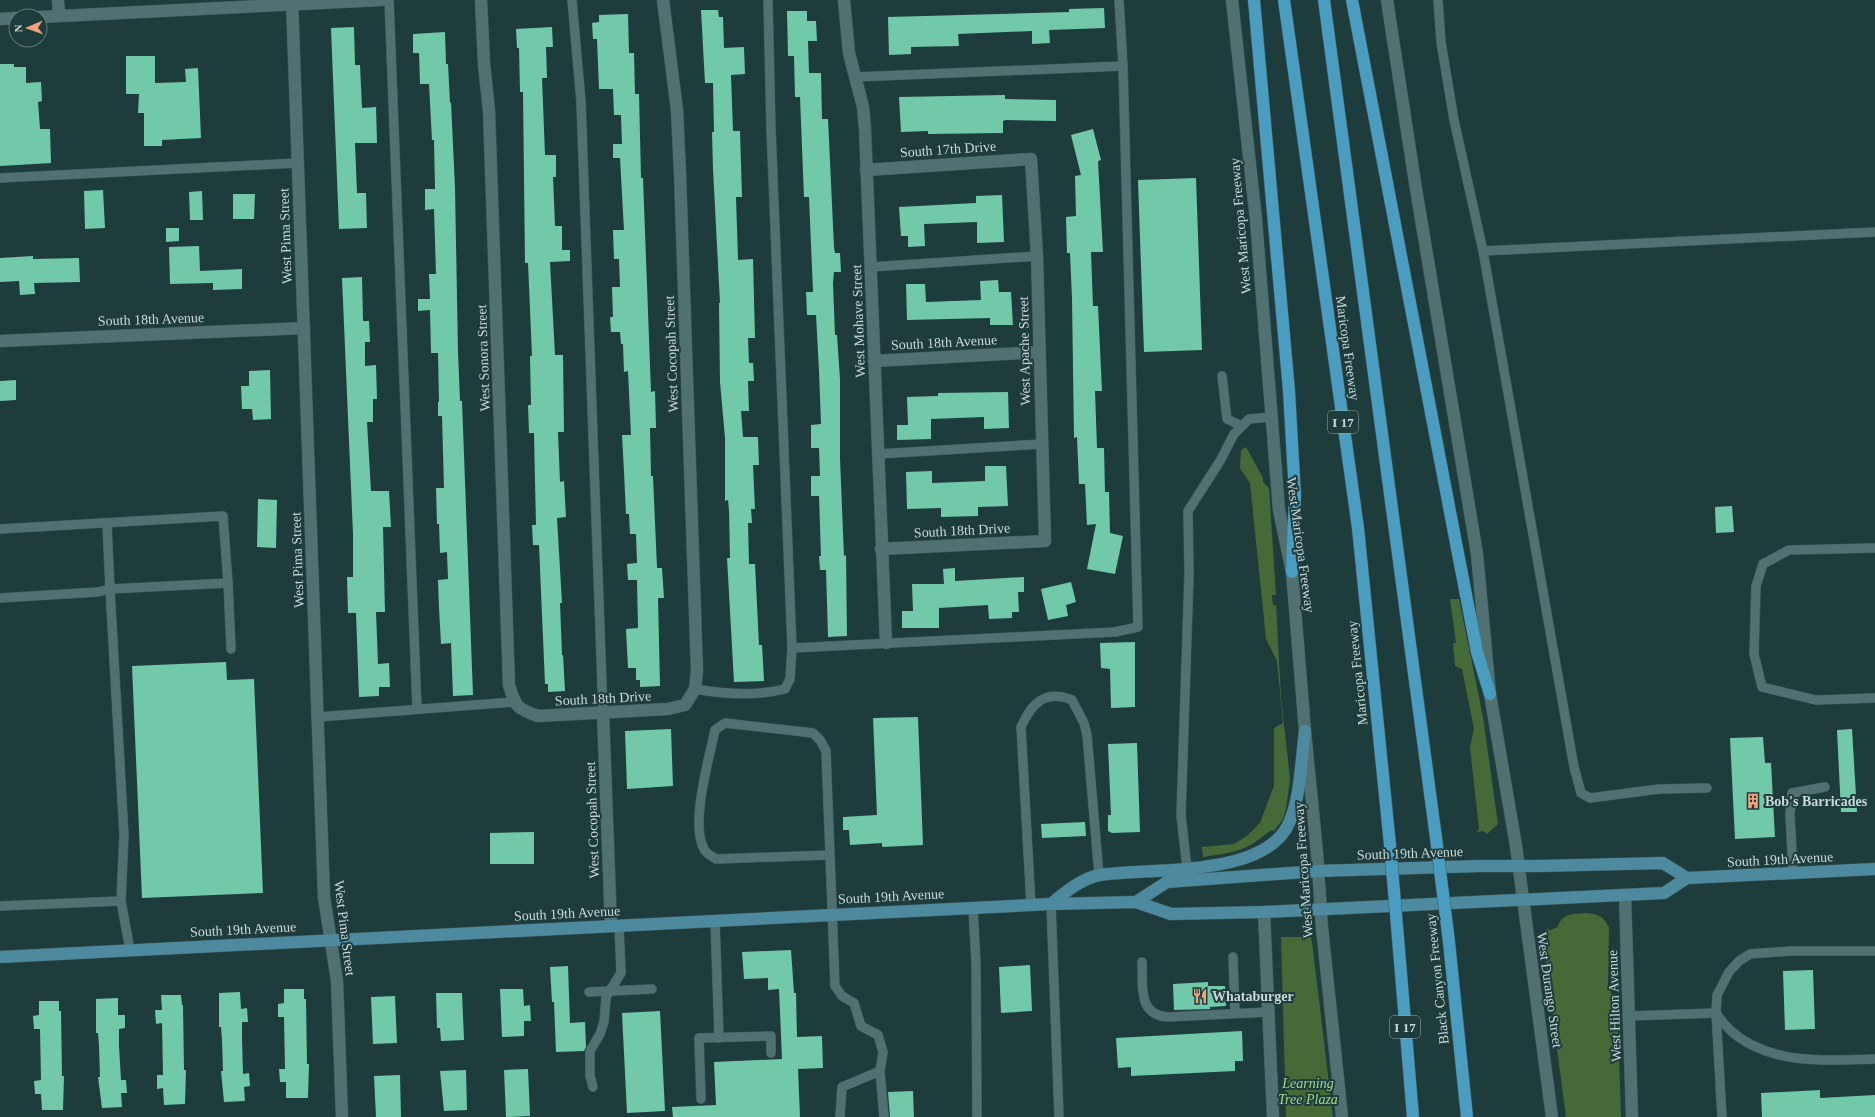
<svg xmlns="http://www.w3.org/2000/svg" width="1875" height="1117" font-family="'Times New Roman',serif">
  <rect width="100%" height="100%" fill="#1f3c3d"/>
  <g fill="#466938">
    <path d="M1246,447L1263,478V482L1269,488L1276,595H1272L1273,605H1276L1281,697L1290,779L1286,809L1283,819L1274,831L1271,830C1245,852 1235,852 1203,857L1202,847L1234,844L1247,836L1260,823L1274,786V728L1283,723L1277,661L1266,639L1250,483L1240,468L1241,450Z"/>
    <path d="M1450,599H1459L1483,717L1498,824L1487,834L1483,831L1477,832L1479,829L1470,747L1474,729L1462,669L1455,666L1453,643H1456Z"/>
    <path d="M1585,913C1598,914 1604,916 1609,928L1608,986L1610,987L1611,994H1617L1621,1117H1566L1543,942L1547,929L1551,930L1558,927C1561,913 1575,914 1585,913Z"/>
    <path d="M1281,937H1311L1312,942L1333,1117H1286Z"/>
  </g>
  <g fill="#71c9a9">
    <path d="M1104,8L1105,28L1049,30L1050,43L1032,44V31L958,34L959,46L911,47V54L889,55L888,17L1069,12V9Z"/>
    <path d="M701,10H718L719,17H723L724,48L744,47L745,74L731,75L733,131H740L742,197H736L738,260L753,259L755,338H748L749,363H753L754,381H748L749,411H741L743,437H758L759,465H753L755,509H751L752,523H748L749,564H755L759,645H762L764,681L734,682L727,558H730L729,510L728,500L725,501V438L720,382L719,303H720L713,169L712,132H714L713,83H705Z"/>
    <path d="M787,11H807V21H816L817,41H808L809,73H821L822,119H828L834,247L835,253H840L841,272H834L833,283L835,335H837L840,379V459L844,556L846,555L847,636L828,637L826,570H820L819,556H821L819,496H811V476H820L819,448H811V425L821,424L819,371L816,315H807L806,292H813L809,197H804L800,97H795L794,56H788Z"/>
    <path d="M628,14L629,53H634L635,94H639L641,178H643L651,392L655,391L656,428H650L651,476H653L657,568H662L664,598H658L660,686L640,687V680H636V668H628L626,629L638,628L637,580H628L627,564L637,563L636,534H630L629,514H626L624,472L622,435H631L628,371L624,372L623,344H621L620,332H611L610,317H613L612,287H620L619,259H614L613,230H624L620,158H613V144H622L621,115H614L613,89H599L597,39H593L592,23L599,22V15Z"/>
    <path d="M354,27L355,65H360L362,108L376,107L377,143H355L357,193H366L367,228L339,229L331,28Z"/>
    <path d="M552,27L553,47H546L547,78H542L545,155H556V177H553L555,226H562V250H570V261L550,262L555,355H563L564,432H558L560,482L564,481L566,517L557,518L562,603H560L562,655H563L565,691L548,692V684H545L539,545H533L532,525H536L535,482L534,433H529L528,405H531L530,356H532L528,263H525L523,92H520L519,48H517L516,29Z"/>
    <path d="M445,32L446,64H448L450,103L451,102L455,188L458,352L460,401H462L473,695L453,696L451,643L441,644L439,608L438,580L448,579L447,552L440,553L439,524H437L436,488H444L442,416H438V402H439L438,353H431L430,310L418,311V299H430L429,274H436L434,209L425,210V189H435L434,140H432L429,84H420L419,53H413V34Z"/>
    <path d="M126,56H155V83L186,82L185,69L198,68L201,138L162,140V146H144V113H138L139,94H126Z"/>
    <path d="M0,64H14V67H26V83L41,82L42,101L38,102L40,129H50L51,163L0,166Z"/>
    <path d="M1005,95V99L1056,100V121L1006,120L1003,121V133L928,134V131L901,132L899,97Z"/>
    <path d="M1093,129L1101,160L1098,161L1103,252H1091L1093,306H1098L1102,391H1095L1097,448H1104L1105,492H1109L1110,533L1123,536L1115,574L1087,569L1096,524L1087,525L1085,484H1079L1077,437L1074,438L1072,298L1070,253H1067L1066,217L1076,216L1075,176L1081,175L1071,135Z"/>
    <path d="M1196,178L1202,350L1144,352L1138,180Z"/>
    <path d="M103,190L105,228L85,229L84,191Z"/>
    <path d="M202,191L203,220H190L189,192Z"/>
    <path d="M233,194H255L254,219H233Z"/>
    <path d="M1002,195L1004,242L977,243V222L924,224L925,246L908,247V236H901L899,207L976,203V196Z"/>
    <path d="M166,228H179V241L166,242Z"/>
    <path d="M199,246L200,271L242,269V289L213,290V283L170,284L169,247Z"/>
    <path d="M33,256V259L79,258L80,282L34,283L35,294L20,295L19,281L0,282V258Z"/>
    <path d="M362,277L363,321H369L370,342H365V366L376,365L377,399H373V422H367L371,491H389L391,527H383L385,612H376L378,664L389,663L390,687H379V696L359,697L356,613H348L347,577H353V534L342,278Z"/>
    <path d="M998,280L999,292H1011L1013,325H990V318L907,320L906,284H925L926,302L981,300L980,281Z"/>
    <path d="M270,370L271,419L253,420L252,409H242L241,386H249V371Z"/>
    <path d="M16,380V400L0,401V381Z"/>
    <path d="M1008,392L1009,428L984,429V417L931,419V439L897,440V425H908L907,397L938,396V393Z"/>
    <path d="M985,466H1006L1008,506L978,507V516L941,517V508L907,509L906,472L932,471V483L985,481Z"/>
    <path d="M258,499L277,500L276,548L257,547Z"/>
    <path d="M1732,506L1734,532L1716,533L1715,507Z"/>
    <path d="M955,568V581L1024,577V592H1018L1019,612H1012V618L989,619L988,605L939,608V628H902V611H913L912,584H944L943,569Z"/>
    <path d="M1071,582L1076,602L1066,605L1068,616L1048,620L1041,589Z"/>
    <path d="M1135,642V707L1111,708L1110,669L1101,668L1100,643Z"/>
    <path d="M226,662L227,680L254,679L263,893L142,898L132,666Z"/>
    <path d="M918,717L923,845L882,847V843L850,845L849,830H843V817L877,815L873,718Z"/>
    <path d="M671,729L673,786L627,789L625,731Z"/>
    <path d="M1852,729L1857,812H1841L1837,730Z"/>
    <path d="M1763,737L1765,763H1771L1775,837L1735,839L1730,738Z"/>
    <path d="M1137,743L1140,832L1112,833L1108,831V815H1111L1108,744Z"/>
    <path d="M1085,822L1086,836L1042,838L1041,824Z"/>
    <path d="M534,832V864H490V833Z"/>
    <path d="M791,950L794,993H796L797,1037L822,1036L823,1068L798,1069L800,1117H673L672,1107L716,1105L714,1062L782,1059L779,989L768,990V978L744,979L742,952Z"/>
    <path d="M1030,965L1032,1011L1001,1013L999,967Z"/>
    <path d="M568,966L570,1023L585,1022L586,1047L584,1051L556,1052L554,1002H552L550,967Z"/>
    <path d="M1813,970L1815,1029L1785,1030L1783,971Z"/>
    <path d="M1208,982V986H1225L1226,1006L1210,1007V1009L1174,1010L1173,984Z"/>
    <path d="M284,989H304V999H306L307,1064H309L308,1098H286V1082H280L279,1069H285L284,1017H278V1004L284,1003Z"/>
    <path d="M500,989H523L524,1006L530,1005L531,1021H524V1036L502,1037Z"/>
    <path d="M240,992L241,1009L247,1008L248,1022H242V1039L243,1074L249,1073L250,1086L244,1087L245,1101L224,1102L221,1071H223L222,1040L221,1027H219V993Z"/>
    <path d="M436,993H462L464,1040L441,1041L440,1028H437Z"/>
    <path d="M161,995H181L182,1005H183L184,1070H186L185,1104L164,1105L163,1088L157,1089V1075H163L162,1023L156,1024L155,1010H162Z"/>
    <path d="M395,996L397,1043L373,1044L371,997Z"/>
    <path d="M118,998V1015H125V1028L119,1029V1046L121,1080H126L127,1093H121L122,1107L102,1108L98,1077H100L99,1046L98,1033H96V999Z"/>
    <path d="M39,1001H59V1011H61L62,1076H64L63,1110H42L41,1094H35L34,1081L41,1080L40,1029H34L33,1016L39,1015Z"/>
    <path d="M660,1011L665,1111L627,1113L622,1013Z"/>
    <path d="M1242,1031L1243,1061H1235V1071L1131,1076V1067L1118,1068L1116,1038Z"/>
    <path d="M528,1069L530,1116L506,1117L504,1070Z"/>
    <path d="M466,1070L467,1110L444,1111L440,1071Z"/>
    <path d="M400,1075L401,1117H376L374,1076Z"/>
    <path d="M1820,1090V1098L1875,1095V1117H1762L1761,1093Z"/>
    <path d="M913,1091L914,1117H890L888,1092Z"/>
  </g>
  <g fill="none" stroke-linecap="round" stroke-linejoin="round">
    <g stroke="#3f5a5b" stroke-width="10">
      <g id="lane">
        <path d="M389,0L417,709"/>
        <path d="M572,0L581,102L603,713"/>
        <path d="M1438,0L1441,42L1454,120L1483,251L1574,767L1581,793L1590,798L1659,789L1707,788"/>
        <path d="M855,77L1123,66"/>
        <path d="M0,178L298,163"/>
        <path d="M1483,251L1875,232"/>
        <path d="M871,267L1037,256"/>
        <path d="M1222,376L1227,419L1242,426"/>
        <path d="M878,454L1042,444"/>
        <path d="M107,524L110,589L228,583"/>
        <path d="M0,529L223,516L228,583L231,649"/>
        <path d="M1875,548L1789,550L1763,564L1756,586L1754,654L1762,687L1816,700L1875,698"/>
        <path d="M0,598L98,592L110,589L124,835L121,901L130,950"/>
        <path d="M792,648L1115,632L1138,627L1123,66L1119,0"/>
        <path d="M695,689C723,694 757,696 785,689L790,679L792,648L771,129L768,0"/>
        <path d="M318,717L514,702"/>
        <path d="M830,855L716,859C712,856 706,854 704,849C690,824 709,759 715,730L725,723L813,733L820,740L826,751L835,986L842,996L854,1003L861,1026L878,1035L883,1052L880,1071L884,1117"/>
        <path d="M1187,868L1181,815L1189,575L1188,511L1220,461L1234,434L1249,419L1271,417"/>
        <path d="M1793,873L1790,814L1792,793L1825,787"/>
        <path d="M1051,904L1059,1117"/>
        <path d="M1031,905L1021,727C1031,704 1045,689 1072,700L1084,723L1087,735L1099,875"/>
        <path d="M0,906L121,901"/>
        <path d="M973,907L976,964L977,1117"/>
        <path d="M715,921L719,1038"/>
        <path d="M1233,957L1235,1013"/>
        <path d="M1142,962C1143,985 1137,1015 1168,1017L1268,1012"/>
        <path d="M589,992L652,989"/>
        <path d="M1716,1013C1720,1019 1725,1025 1730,1030C1768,1065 1827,1061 1875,1059"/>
        <path d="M1629,1016L1716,1013"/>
        <path d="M593,1087L590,1076V1051L600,1034L604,1022L606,997L621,973L619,926"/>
        <path d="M701,1099L699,1038L771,1036V1053"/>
        <path d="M840,1117L842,1087L880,1071"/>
        <path d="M1722,1117L1716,1013L1717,995L1729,972L1739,961L1750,954L1792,951H1875"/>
      </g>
    </g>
    <g stroke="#3f5a5b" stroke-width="13">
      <g id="street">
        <path d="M58,0L59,16"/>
        <path d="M292,0L324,897L337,981L342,1117"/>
        <path d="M481,0L484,64L489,111L509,685C515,706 517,709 538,716L668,709L685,705L695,689L697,671L680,174L677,110L663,0"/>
        <path d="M844,0L849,53L863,107L865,129L886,643"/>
        <path d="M40,17L382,0"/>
        <path d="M0,19L16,18"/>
        <path d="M866,170L1031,159L1037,256L1045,541L881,549"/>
        <path d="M0,341L304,328"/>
        <path d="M874,361L1039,352"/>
        <path d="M603,713L611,926"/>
        <path d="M1625,895L1632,1117"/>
        <path d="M1264,912L1273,1117"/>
      </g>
    </g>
    <g stroke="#3f5a5b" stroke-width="13">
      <g id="secondary">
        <path d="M1232,0L1256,220L1279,510L1292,572L1305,731L1317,853L1322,928L1342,1117"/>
        <path d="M1387,0L1416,189L1477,554L1490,694L1516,846L1552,1117"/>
      </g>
    </g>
    <g stroke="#3f5a5b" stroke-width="13">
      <g id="primary">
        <path d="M1136,902L1167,882L1318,871L1480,866H1539L1663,863L1687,878"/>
        <path d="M1051,904C1064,893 1082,878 1100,875C1150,867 1267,879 1290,821C1301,794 1301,760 1305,731"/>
        <path d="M0,957L1051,904L1136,902L1171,914L1264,912L1664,893L1687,878L1875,869"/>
      </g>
    </g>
    <g stroke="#3f5a5b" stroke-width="13">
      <g id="highway">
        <path d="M1254,0L1289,391L1295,495L1292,572"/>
        <path d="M1284,0L1358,528L1390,845"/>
        <path d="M1324,0L1436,838"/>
        <path d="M1352,0L1456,543L1477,652L1490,694"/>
        <path d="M1398,938L1413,1117"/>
        <path d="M1449,942L1467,1117"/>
      </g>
    </g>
    <use href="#lane" stroke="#517071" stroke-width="9"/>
    <use href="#street" stroke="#517071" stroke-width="12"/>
    <use href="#secondary" stroke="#517071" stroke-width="12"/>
    <use href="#primary" stroke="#4d8aa0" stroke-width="12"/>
    <use href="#highway" stroke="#4a9cc0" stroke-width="12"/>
    <g stroke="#3f5a5b" stroke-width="13" stroke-linecap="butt">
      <g id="highway-bridge">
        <path d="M1436,838L1449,942"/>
        <path d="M1390,845L1398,938"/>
      </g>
    </g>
    <use href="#highway-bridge" stroke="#4a9cc0" stroke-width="12"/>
  </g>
  <defs>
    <g id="building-bare" transform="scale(1.2)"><path d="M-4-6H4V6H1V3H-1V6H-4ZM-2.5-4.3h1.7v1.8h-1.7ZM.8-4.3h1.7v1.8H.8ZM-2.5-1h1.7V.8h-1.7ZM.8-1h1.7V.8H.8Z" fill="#f1a17e" stroke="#1f3c3d" stroke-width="2.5" paint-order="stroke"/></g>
    <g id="restaurant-bare" transform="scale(1.2)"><path d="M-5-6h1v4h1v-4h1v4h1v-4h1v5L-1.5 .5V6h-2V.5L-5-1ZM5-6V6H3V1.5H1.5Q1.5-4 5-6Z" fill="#f1a17e" stroke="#1f3c3d" stroke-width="2.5" paint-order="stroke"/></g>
  </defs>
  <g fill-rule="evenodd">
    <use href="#building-bare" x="1753" y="801"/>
    <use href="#restaurant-bare" x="1200" y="996"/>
  </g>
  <g text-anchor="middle" stroke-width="4" stroke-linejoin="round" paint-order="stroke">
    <g fill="#1f3c3d" stroke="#96aaab" stroke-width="1">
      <rect x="1328" y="411" width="30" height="22" rx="3"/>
      <rect x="1390" y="1016" width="30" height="22" rx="3"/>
    </g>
    <g font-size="13" font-weight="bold" fill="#c9d9da">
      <text x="1343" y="427">I 17</text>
      <text x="1405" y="1032">I 17</text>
    </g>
    <g font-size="14" fill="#c9d9da" stroke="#1f3c3d">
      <text transform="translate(948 149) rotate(-4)" y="5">South 17th Drive</text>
      <text transform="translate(1240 226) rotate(-95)" y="5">West Maricopa Freeway</text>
      <text transform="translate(285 236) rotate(-92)" y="5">West Pima Street</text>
      <text transform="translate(151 319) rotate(-2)" y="5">South 18th Avenue</text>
      <text transform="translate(858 321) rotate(-92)" y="5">West Mohave Street</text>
      <text transform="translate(944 342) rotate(-3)" y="5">South 18th Avenue</text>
      <text transform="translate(1348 348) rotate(82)" y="5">Maricopa Freeway</text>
      <text transform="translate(1024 351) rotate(-91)" y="5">West Apache Street</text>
      <text transform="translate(671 354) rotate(-92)" y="5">West Cocopah Street</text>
      <text transform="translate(483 358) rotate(-92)" y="5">West Sonora Street</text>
      <text transform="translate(962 530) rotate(-3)" y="5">South 18th Drive</text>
      <text transform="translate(1301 545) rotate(82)" y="5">West Maricopa Freeway</text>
      <text transform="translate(297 560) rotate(-92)" y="5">West Pima Street</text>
      <text transform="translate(1357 673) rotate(-96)" y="5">Maricopa Freeway</text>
      <text transform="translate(603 698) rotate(-3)" y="5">South 18th Drive</text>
      <text transform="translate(592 820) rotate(-92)" y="5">West Cocopah Street</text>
      <text transform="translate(1410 853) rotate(-2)" y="5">South 19th Avenue</text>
      <text transform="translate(1780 859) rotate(-3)" y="5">South 19th Avenue</text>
      <text transform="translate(1303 870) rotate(-94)" y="5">West Maricopa Freeway</text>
      <text transform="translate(891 896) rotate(-3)" y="5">South 19th Avenue</text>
      <text transform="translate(567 913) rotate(-3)" y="5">South 19th Avenue</text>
      <text transform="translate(345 928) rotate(83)" y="5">West Pima Street</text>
      <text transform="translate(243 929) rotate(-3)" y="5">South 19th Avenue</text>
      <text transform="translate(1437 979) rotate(-96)" y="5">Black Canyon Freeway</text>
      <text transform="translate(1550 990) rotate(82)" y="5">West Durango Street</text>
      <text transform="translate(1614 1006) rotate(-92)" y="5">West Hilton Avenue</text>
    </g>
    <g font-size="14" font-weight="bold" fill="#c9d9da" stroke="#1f3c3d" text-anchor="start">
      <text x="1765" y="806">Bob's Barricades</text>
      <text x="1212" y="1001">Whataburger</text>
    </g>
    <g font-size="14" font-style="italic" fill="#9fdb87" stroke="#1f3c3d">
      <text x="1308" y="1088">Learning<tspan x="1308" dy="16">Tree Plaza</tspan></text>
    </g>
  </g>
  <g transform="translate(28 28) rotate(268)"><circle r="19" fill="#1f3c3d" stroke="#637b7c"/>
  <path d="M0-3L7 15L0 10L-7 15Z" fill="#f1a17e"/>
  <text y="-6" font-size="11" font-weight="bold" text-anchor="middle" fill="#c9d9da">N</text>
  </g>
</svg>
